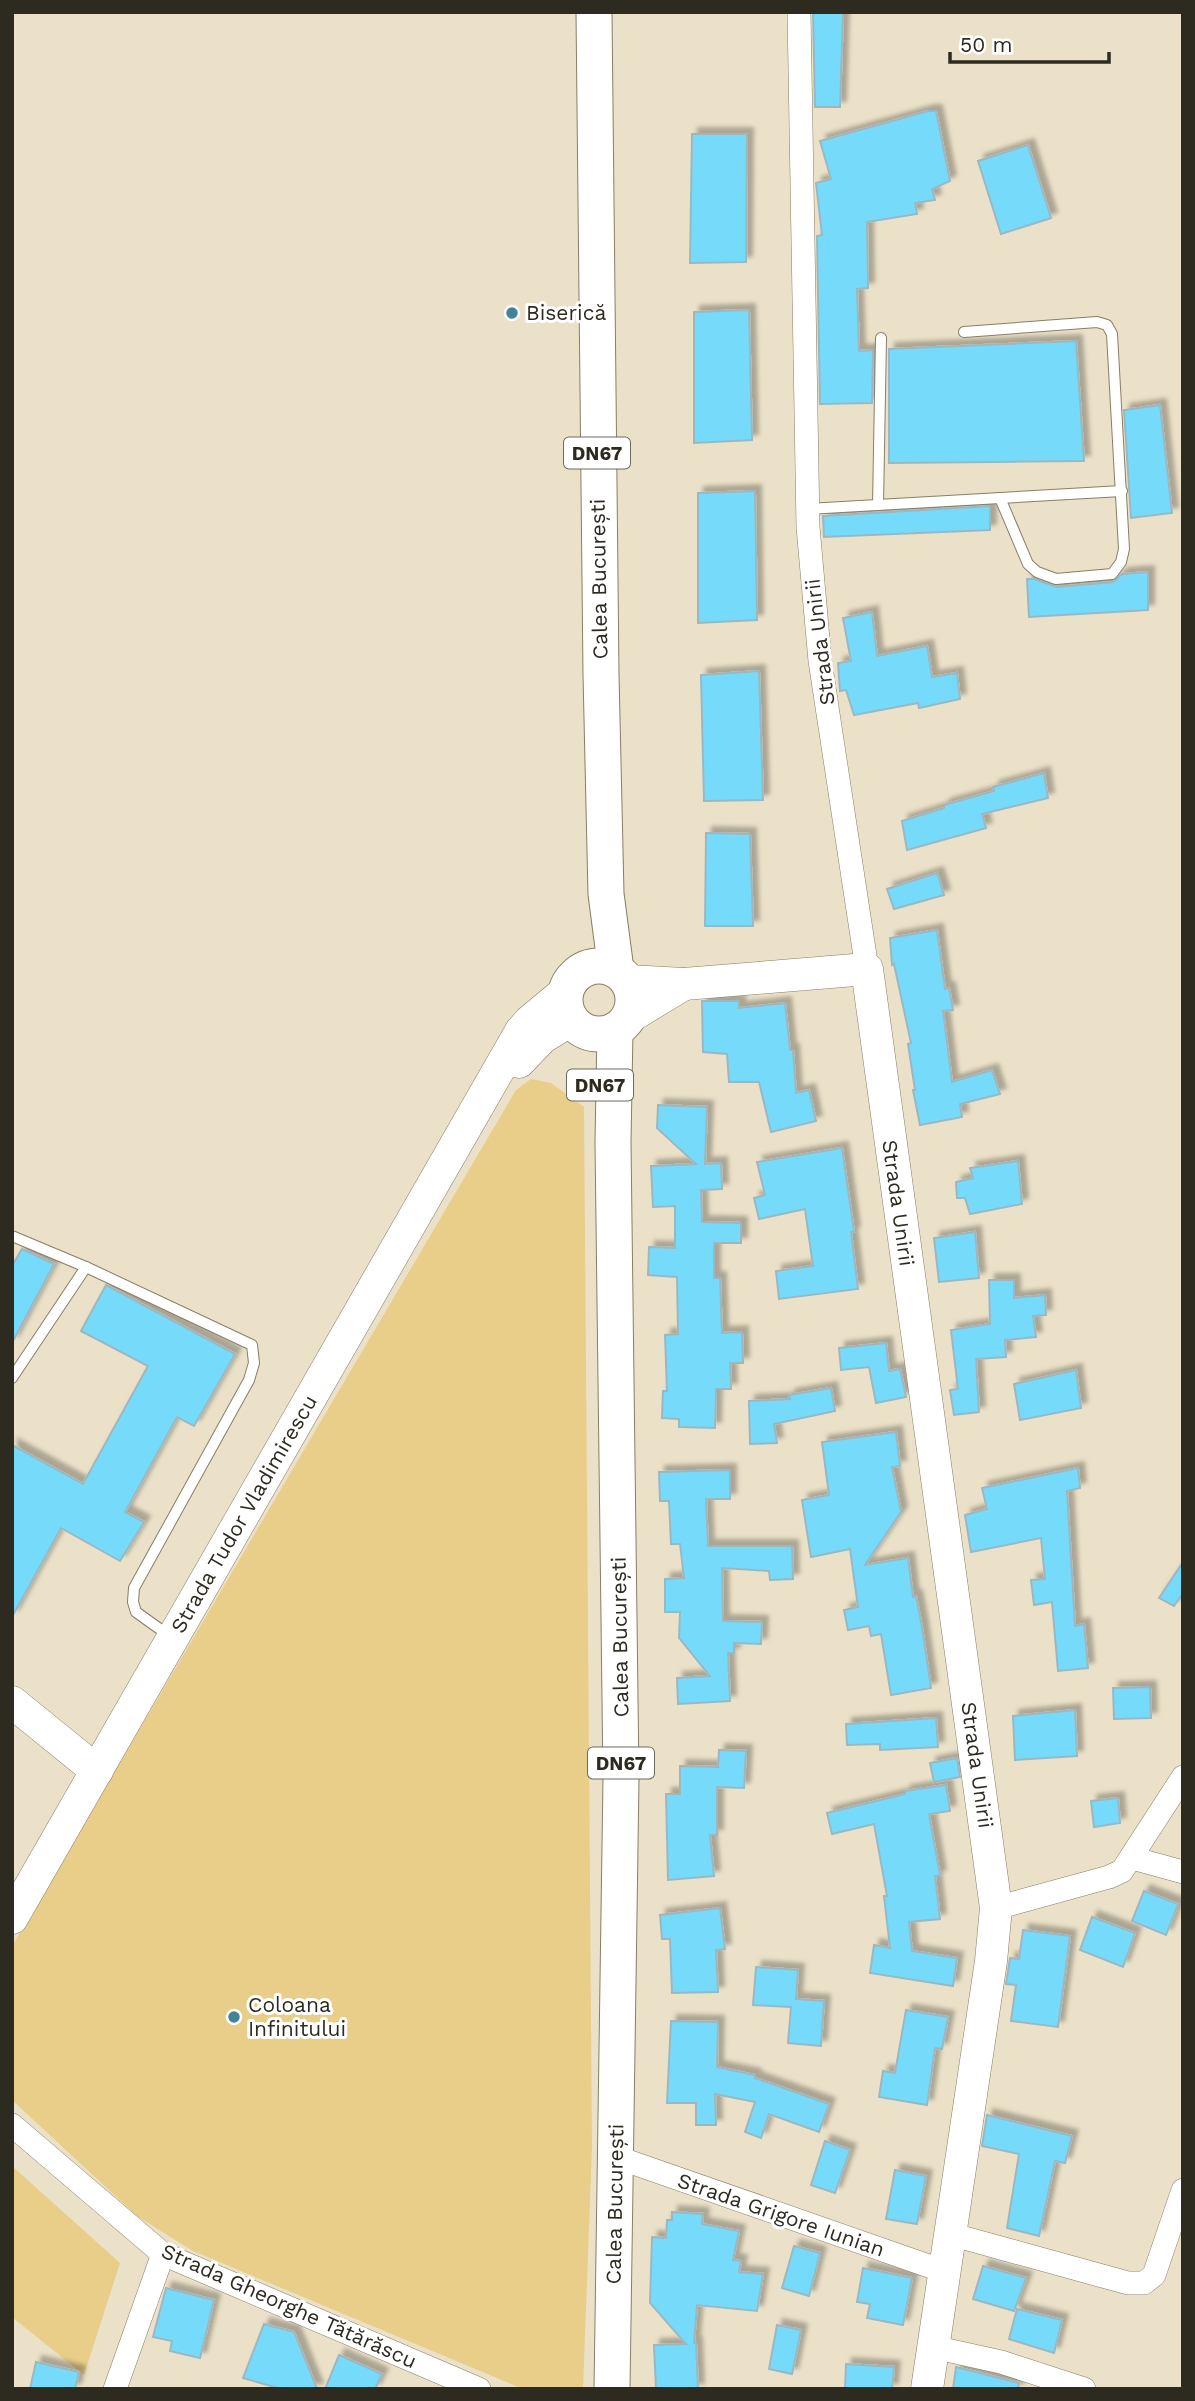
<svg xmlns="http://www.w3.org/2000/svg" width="1195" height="2401" font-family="'Work Sans',sans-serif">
  <defs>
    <filter id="shadow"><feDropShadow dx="6" dy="-6" stdDeviation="2" flood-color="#0004"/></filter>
  </defs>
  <rect width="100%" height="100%" fill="#ebe1c8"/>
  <g fill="#e8ce88">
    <path d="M531,1079L551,1083L584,1107L592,2147L583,2389H523L193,2251L137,2216L12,2100V1946L516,1090Z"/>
    <path d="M12,2166L120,2263L84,2375L12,2317Z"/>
  </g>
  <g fill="#76dbfa" stroke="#9bb8c2" stroke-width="2" filter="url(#shadow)">
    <path d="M813,12H843L840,107H815Z"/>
    <path d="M928,111H936L950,181L932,189L935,200L915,203L917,214L867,222L868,288L857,289L859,351L873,350L872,403L820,404L817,236L822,235L816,183L831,179L820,141Z"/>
    <path d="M692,134H747L746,262L690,263Z"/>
    <path d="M1028,145L1051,218L1001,234L978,161Z"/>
    <path d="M749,310L752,440L694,443V312Z"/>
    <path d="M1076,341L1084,461L889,463V349Z"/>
    <path d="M1160,405L1172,513L1131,518L1124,410Z"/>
    <path d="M755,491L757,620L698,623V493Z"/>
    <path d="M990,506V530L824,537L823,516Z"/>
    <path d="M1148,572V610L1029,617L1027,579H1034L1057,587L1113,582L1122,574Z"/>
    <path d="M872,612L877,656L927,646L932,677L957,673L960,699L919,708L918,703L854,715L846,690L840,691L838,663L851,661L843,618Z"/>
    <path d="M759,671L763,800L704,801L701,675Z"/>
    <path d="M1044,773L1048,798L982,814L986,828L907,850L902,821L944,808V805L994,791L993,787Z"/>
    <path d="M706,833L750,834L753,926H705Z"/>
    <path d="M937,873L944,895L894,909L887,889Z"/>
    <path d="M937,930L945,989L949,988L953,1010L943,1011L952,1082L992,1070L1000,1094L960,1104L962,1117L920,1125L913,1090H915L908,1044L911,1043L894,964L892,965L890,938Z"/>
    <path d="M702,1001H739V1008L785,1003L790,1050H793L796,1093L809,1090L816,1121L771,1132L759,1082H729L727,1054L703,1052Z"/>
    <path d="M658,1105L707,1107L705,1164L721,1163L722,1189L701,1190L702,1222L741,1223V1243H714V1278H720L722,1333L742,1332L743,1363H730L731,1389H716L715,1428L679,1427V1419L662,1418L663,1391H667L665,1335L678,1334L677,1277L648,1275L649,1247L675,1248V1206L653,1207L651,1166L696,1164L657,1128Z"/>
    <path d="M842,1148L854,1232H851L858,1289L779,1299L776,1271L813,1266L805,1209L759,1219L754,1198L765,1195L757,1162Z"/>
    <path d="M1018,1161L1022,1204L970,1214L965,1198H957L956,1182L973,1178L970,1168Z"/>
    <path d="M975,1232L979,1278L939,1282L934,1238Z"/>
    <path d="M22,1249L54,1264L12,1343V1266Z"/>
    <path d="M989,1280H1014V1298L1045,1295L1046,1315L1033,1316L1036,1337L1005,1340L1006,1357L976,1359L979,1412L954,1415L950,1390L958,1389L951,1330L990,1324Z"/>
    <path d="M106,1285L235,1354L194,1426L177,1417L125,1512L144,1522L120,1561L61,1528L12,1617V1445L83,1484L148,1366L81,1331Z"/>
    <path d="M886,1343L889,1371L900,1369L906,1397L876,1403L869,1367L841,1370L839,1348Z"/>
    <path d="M1076,1370L1081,1408L1020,1420L1014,1384Z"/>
    <path d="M831,1388L835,1411L774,1424L777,1443L750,1444L749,1401L790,1399L789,1395Z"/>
    <path d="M896,1432L900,1466L892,1467L901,1512L865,1565L908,1558L913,1597L916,1596L922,1627L931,1688L891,1695L881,1634L871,1636L869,1626L848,1630L844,1610L858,1607L850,1549L811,1557L802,1500L829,1495L822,1442Z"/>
    <path d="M1078,1468L1080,1488L1067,1491L1075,1626L1084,1624L1088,1668L1058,1671L1052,1602L1034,1605L1031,1580L1045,1579L1041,1538L971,1552L965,1515L987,1509L982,1488Z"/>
    <path d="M730,1470V1499H706L708,1546H792L793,1579L770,1580L769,1571L722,1568L723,1621L762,1622L761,1644L734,1643V1653H728L730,1701L678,1704L677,1678L710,1676L679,1638L680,1612H665V1579L684,1578L680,1544H671L669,1501H660L659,1472Z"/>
    <path d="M1183,1562V1593L1174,1606L1159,1598Z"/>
    <path d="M1150,1687L1151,1718L1114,1719L1113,1688Z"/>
    <path d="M1075,1710L1077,1756L1015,1760L1013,1716Z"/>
    <path d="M936,1718L938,1747L880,1750V1744L847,1745L846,1724Z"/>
    <path d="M719,1750L746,1751L744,1788L717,1787V1835H710L714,1876L668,1880L666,1794H680V1766L718,1767Z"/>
    <path d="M957,1758L960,1777L934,1782L930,1763Z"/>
    <path d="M946,1785L950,1811L929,1814L940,1876H935L940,1919L909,1922L912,1951L957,1958L953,1986L870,1973L874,1945L890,1948L884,1896H887L874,1824L832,1834L827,1813L905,1794V1791Z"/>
    <path d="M1118,1798L1120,1823L1094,1827L1091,1801Z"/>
    <path d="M1144,1891L1178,1904L1166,1935L1132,1921Z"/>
    <path d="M720,1908L725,1949L716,1950L718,1992L672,1993L670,1939H662L660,1915Z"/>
    <path d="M1092,1917L1135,1933L1123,1967L1080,1950Z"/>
    <path d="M1023,1930L1070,1936L1058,2027L1011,2021L1016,1985L1006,1984L1010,1958L1019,1959Z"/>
    <path d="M756,1967L798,1970L796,1999L824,2001L821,2046L788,2043L791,2007L753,2005Z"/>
    <path d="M906,2010L948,2017L942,2049L935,2048L927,2105L879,2097L883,2071L895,2073Z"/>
    <path d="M671,2021L718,2022L717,2067L755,2075V2078L829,2104L819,2132L769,2114L761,2138L745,2132L755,2102L715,2094L716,2125H696V2103H667Z"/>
    <path d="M987,2115L1072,2136L1065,2163L1055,2161L1039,2236L1007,2228L1019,2154L982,2146Z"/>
    <path d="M825,2141L850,2150L835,2193L811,2185Z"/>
    <path d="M895,2170L926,2176L917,2224L886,2219Z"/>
    <path d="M672,2212L703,2214L702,2224L739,2231L733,2260L741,2261L739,2272L763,2274L757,2311L697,2305L694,2343H696L698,2389H656L654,2345L686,2344L650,2303L652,2237L666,2238L667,2220H672Z"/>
    <path d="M794,2246L820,2253L809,2296L782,2288Z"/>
    <path d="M983,2266L1026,2278L1014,2311L973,2299Z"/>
    <path d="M863,2268L912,2278L903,2325L867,2318L870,2304L857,2302Z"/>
    <path d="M166,2288L214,2300L200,2358L170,2351L172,2341L153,2337Z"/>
    <path d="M1017,2309L1062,2320L1054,2353L1009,2339Z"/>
    <path d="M264,2324L294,2332L317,2389H281L243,2378Z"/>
    <path d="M777,2325L801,2330L792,2374L769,2369Z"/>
    <path d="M339,2355L382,2374L375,2389H325Z"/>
    <path d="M36,2362L79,2372L75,2389H30Z"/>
    <path d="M846,2364L894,2367L892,2389H845Z"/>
    <path d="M956,2367L1019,2383L1018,2389H953Z"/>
  </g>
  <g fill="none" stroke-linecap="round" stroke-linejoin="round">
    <g stroke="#877e67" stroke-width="12">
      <g id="lane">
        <path d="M964,332L1097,322L1107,325L1112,334L1124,549L1121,562L1112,574L1056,579L1037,572L1028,564L1000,498"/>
        <path d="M878,505L881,338"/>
        <path d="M807,509L1122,491"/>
        <path d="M12,1236L86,1267L252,1345L254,1363L249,1380L134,1588L133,1602L136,1612L171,1637"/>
        <path d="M12,1378L86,1267"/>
      </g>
    </g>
    <g stroke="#877e67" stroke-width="24">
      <g id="street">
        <path d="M799,12L808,527L820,661L867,969"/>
        <path d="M1132,1858L1183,1872"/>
        <path d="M996,1908L1109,1877L1122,1871L1183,1777"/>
        <path d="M12,2125L163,2254L479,2389"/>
        <path d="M616,2157L946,2272"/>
        <path d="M950,2234L1128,2283H1144L1154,2275L1183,2190"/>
        <path d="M933,2347L1001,2362L1084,2389"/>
        <path d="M115,2389L163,2254"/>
      </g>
    </g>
    <g stroke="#877e67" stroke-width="33">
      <g id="secondary">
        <path d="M628,981L684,984L867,969L996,1908L991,1961L927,2389"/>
        <path d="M628,1018L684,984"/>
        <path d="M519,1062L542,1038L571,1020"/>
        <path d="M12,1702L97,1771"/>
        <path d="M12,1918L521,1031L530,1021L566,991"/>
      </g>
    </g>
    <g stroke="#877e67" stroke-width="37">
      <g id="primary">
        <path d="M594,12L601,674L606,894L616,970"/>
        <circle cx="599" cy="1000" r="34"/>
        <path d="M612,2389L621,1778L613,1142L615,1030"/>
      </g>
    </g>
    <use href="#lane" stroke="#fff" stroke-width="10"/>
    <use href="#street" stroke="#fff" stroke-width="23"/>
    <use href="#secondary" stroke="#fff" stroke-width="32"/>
    <use href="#primary" stroke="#fff" stroke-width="35"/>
  </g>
  <g fill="#438397" stroke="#fff" stroke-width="2.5">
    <circle cx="512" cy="313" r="7"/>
    <circle cx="234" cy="2017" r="7"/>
  </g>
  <g text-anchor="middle" stroke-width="6" stroke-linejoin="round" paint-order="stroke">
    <g fill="#fff" stroke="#6c6a63" stroke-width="2">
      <rect x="564" y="437.5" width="66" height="31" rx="5"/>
      <rect x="567" y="1069.5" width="66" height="31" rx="5"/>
      <rect x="588" y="1747.5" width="66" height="31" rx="5"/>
    </g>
    <g font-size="19" font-weight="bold" fill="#2d2a20">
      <text x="597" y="460">DN67</text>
      <text x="600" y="1092">DN67</text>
      <text x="621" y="1770">DN67</text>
    </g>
    <g font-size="21" fill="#2d2a20" stroke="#fff" text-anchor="start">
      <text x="526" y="320">Biserică</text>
      <text x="248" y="2012">Coloana<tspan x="248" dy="24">Infinitului</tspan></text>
    </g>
    <g font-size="21" fill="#2d2a20" stroke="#fff">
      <text transform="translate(599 579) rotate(-91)" y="7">Calea București</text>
      <text transform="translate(820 642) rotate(-97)" y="7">Strada Unirii</text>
      <text transform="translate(898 1203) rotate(82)" y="7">Strada Unirii</text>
      <text transform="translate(244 1514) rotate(-60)" y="7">Strada Tudor Vladimirescu</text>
      <text transform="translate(620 1637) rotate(-91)" y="7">Calea București</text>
      <text transform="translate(977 1765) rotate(82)" y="7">Strada Unirii</text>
      <text transform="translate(615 2204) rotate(-89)" y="7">Calea București</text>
      <text transform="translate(781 2215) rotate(19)" y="7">Strada Grigore Iunian</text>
      <text transform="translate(289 2306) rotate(24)" y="7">Strada Gheorghe Tătărăscu</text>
    </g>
  </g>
  <rect width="1195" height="2401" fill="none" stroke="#2d2a20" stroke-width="28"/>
  <path d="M950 52v10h159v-10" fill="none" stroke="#2d2a20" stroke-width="3.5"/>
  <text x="960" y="52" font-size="21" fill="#2d2a20" stroke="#ffffff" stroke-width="5" paint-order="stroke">50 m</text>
</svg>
